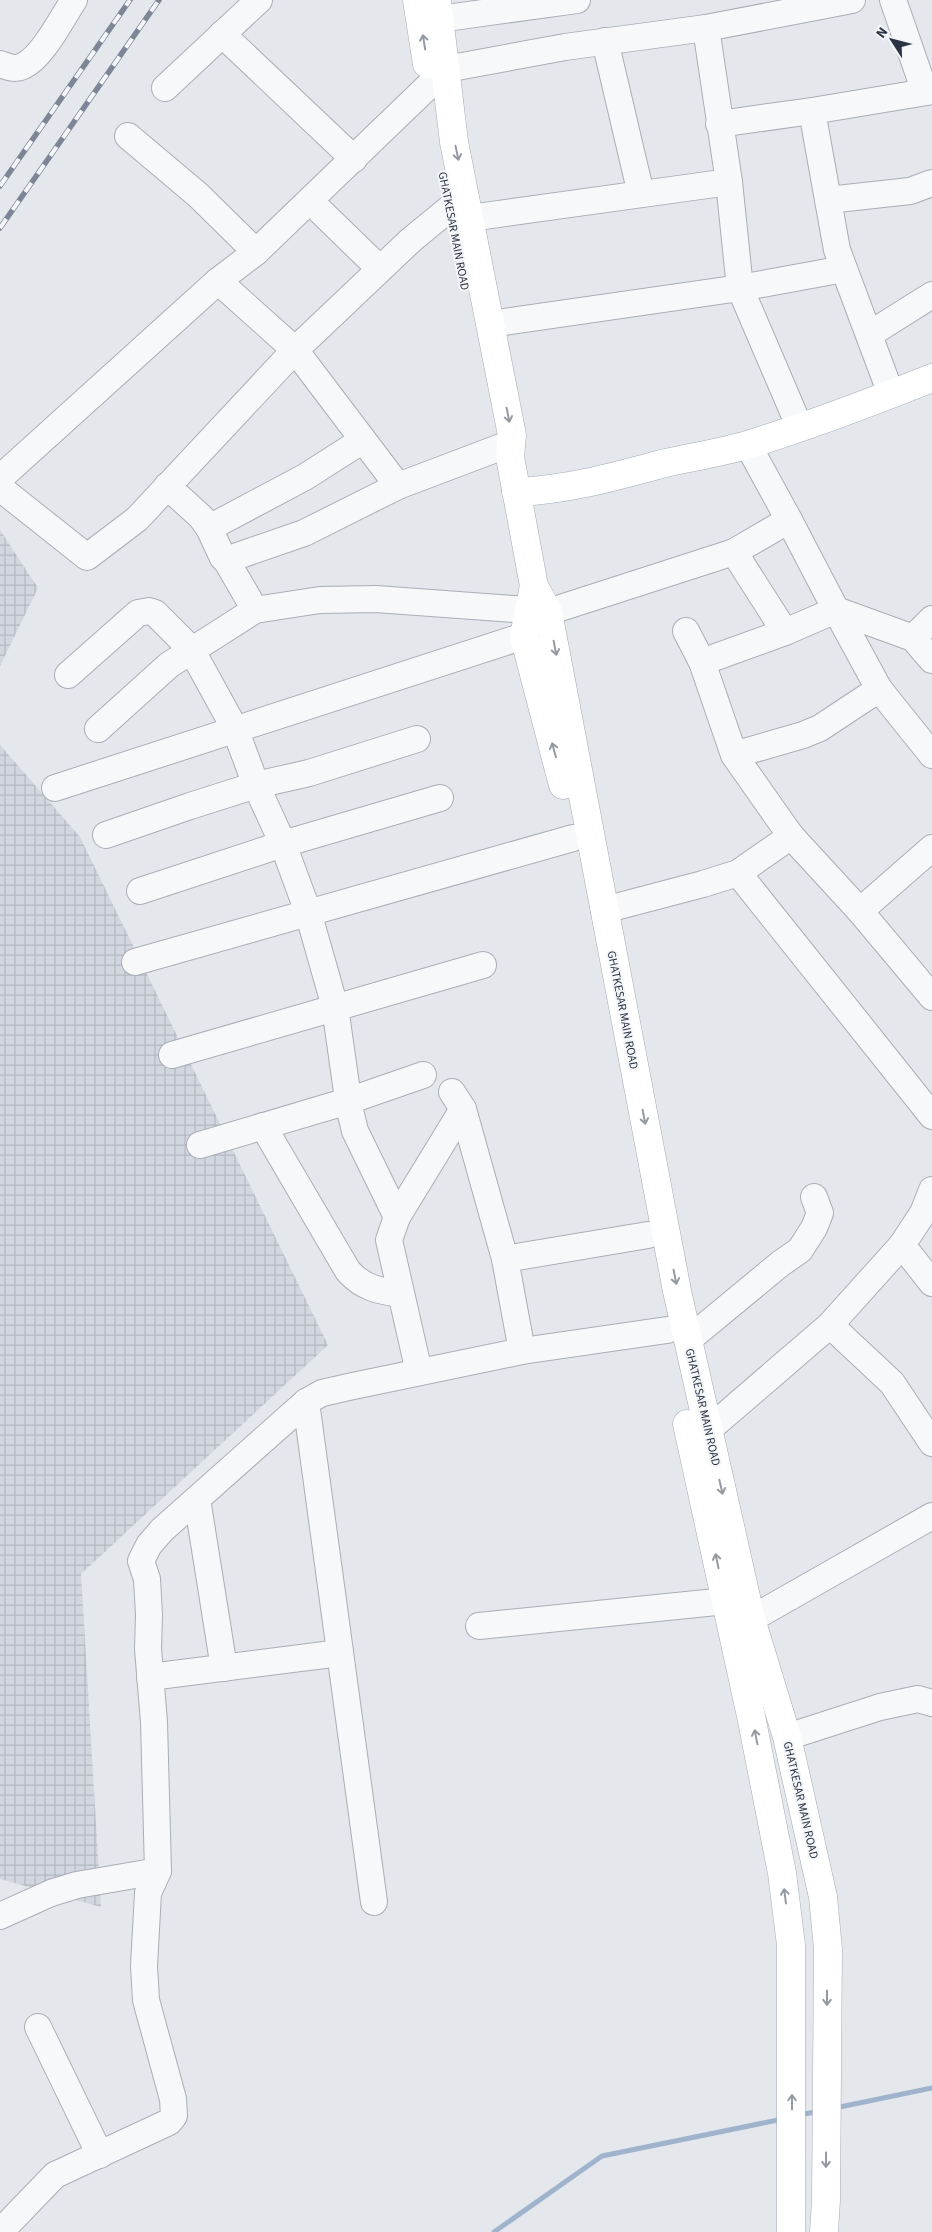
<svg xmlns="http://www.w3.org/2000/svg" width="932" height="2232" font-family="'Source Sans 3',sans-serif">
  <defs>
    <pattern id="industrial-grid" width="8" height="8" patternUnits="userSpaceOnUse" patternTransform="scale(1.25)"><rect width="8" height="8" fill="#d2d6de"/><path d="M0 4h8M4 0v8" fill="none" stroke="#b4b8c0"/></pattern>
  </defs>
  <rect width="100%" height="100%" fill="#e4e7ec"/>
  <g fill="url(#industrial-grid)">
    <path d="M0,530L38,588L0,666Z"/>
    <path d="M0,745L80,837L328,1345L81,1574L101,1907L0,1879Z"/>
  </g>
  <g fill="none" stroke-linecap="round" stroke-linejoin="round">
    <g stroke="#9fb4cc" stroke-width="5">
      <path d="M835,2108L932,2088"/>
      <path d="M799,2115L820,2111"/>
      <path d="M494,2232L602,2156L783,2119"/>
    </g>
    <g stroke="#a9aeb7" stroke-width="28">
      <g id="minor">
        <path d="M893,0L925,92"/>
        <path d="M439,19L577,0"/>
        <path d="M222,34L354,159"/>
        <path d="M605,41L641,194"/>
        <path d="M0,64C8,67 15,70 23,66C42,58 62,18 74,0"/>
        <path d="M165,88L259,0"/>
        <path d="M812,111L837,250L891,394"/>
        <path d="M719,124L812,111L932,91"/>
        <path d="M128,136L198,195L256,252"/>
        <path d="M729,182L740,288L800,428"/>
        <path d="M828,200L910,191L932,183"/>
        <path d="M310,201L380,269"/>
        <path d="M470,218L729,182L706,28"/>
        <path d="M218,281L295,350L398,486"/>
        <path d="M490,324L740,288L844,269"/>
        <path d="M870,334L932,295"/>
        <path d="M0,478L218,281L256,252L446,69L565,47L706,28L852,0"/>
        <path d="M167,486L201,517L209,528L223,558L226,560L304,533L398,486L501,447"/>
        <path d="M0,488L87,557L137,519L295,350L411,240L450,208"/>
        <path d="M209,528L305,477L363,440"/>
        <path d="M734,552L785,632L836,610L789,520"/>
        <path d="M226,560L255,610"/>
        <path d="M548,612L734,552L789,520L748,445"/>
        <path d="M913,638L932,619"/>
        <path d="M702,662L785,632"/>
        <path d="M68,675L138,613L149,611L155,613L191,649L235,729L256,785L283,844L308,912L335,1007L349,1106L355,1131L397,1217L389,1240L419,1372"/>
        <path d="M879,689L932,755"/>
        <path d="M98,729L169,665L255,610L320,600L376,599L528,610"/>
        <path d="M734,755L803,735L820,728L879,689L836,610L913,638L932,660"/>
        <path d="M55,788L524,636"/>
        <path d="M106,835L190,806L256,785L309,773L417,739"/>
        <path d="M791,836L860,911L932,848"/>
        <path d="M738,873L932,1116"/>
        <path d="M140,891L283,844L440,798"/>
        <path d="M604,910L703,884L738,873L791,836L734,755L702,662L686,631"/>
        <path d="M860,911L932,997"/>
        <path d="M135,962L573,838"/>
        <path d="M172,1055L483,965"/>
        <path d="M452,1092L463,1109L505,1259L522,1351"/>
        <path d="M263,1126L348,1271C363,1288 379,1291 401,1294"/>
        <path d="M200,1145L348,1101L423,1075"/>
        <path d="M397,1217L463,1109"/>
        <path d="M902,1245L932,1283"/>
        <path d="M505,1259L648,1235"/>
        <path d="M830,1325L892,1383L932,1443"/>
        <path d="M688,1340L780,1264L800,1250L814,1228L820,1213L814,1197"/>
        <path d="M306,1402L374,1902"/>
        <path d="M708,1430L830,1325L902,1245L923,1213L932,1190"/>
        <path d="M197,1499L224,1668"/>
        <path d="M751,1619L932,1516"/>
        <path d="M479,1626L726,1601"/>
        <path d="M150,1677L340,1653"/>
        <path d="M787,1737L880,1707L918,1699L932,1703"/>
        <path d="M0,1916L51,1893L77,1885L158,1871L154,1722L148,1649L149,1615L147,1579L141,1561L149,1545L162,1530L306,1402L322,1393L353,1386L522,1351L667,1330"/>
        <path d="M38,2027L100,2155"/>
        <path d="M0,2232L55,2175L169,2122L174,2116L173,2099L146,2000L144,1966L148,1893L158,1871"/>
      </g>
    </g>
    <g stroke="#a3abb8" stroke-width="29">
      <g id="major">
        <path d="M417,0L427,64"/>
        <path d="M437,0L454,142L512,435L510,457L534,586L548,612L677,1291L751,1619L787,1737L823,1897L828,1949L826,2200L824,2232"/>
        <path d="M516,492C567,490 613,477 661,464C691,457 721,453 750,444C812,425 872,402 932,378"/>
        <path d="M534,586L524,636L563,785"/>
        <path d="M687,1424L751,1716L782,1873L791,1945V2232"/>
      </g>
    </g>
    <use href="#minor" stroke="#f7f8fa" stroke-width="26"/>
    <use href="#major" stroke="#fff" stroke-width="28"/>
    <g stroke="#7d8696" stroke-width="5.5">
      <g id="rail">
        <path d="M0,186L130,0"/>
        <path d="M0,228L159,0"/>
      </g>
    </g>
    <use href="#rail" stroke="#f4f6f9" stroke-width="4" stroke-dasharray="11" stroke-linecap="butt"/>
  </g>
  <defs><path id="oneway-shaft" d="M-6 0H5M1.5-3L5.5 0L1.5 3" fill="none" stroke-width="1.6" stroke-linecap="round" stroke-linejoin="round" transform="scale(1.25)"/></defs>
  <g stroke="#959aa2">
    <use href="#oneway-shaft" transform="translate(424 42) rotate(-99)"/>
    <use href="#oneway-shaft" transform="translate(457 153) rotate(78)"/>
    <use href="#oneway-shaft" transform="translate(508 415) rotate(79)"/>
    <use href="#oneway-shaft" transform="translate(555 648) rotate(79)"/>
    <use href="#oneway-shaft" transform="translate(554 750) rotate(-105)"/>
    <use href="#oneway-shaft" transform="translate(644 1117) rotate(79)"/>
    <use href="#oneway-shaft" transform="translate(675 1277) rotate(79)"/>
    <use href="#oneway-shaft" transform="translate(721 1487) rotate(77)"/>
    <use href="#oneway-shaft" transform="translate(717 1561) rotate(-102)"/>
    <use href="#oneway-shaft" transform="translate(756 1737) rotate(-101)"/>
    <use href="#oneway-shaft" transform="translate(785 1896) rotate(-97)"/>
    <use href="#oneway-shaft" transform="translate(827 1998) rotate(90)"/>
    <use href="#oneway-shaft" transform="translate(792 2102) rotate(-90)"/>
    <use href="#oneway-shaft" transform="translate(826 2160) rotate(90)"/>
  </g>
  <g text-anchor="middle" stroke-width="4" stroke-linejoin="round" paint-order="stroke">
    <g font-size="12" fill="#2b3445" stroke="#f4f6f9">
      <text transform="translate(454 231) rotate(79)" y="4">GHATKESAR MAIN ROAD</text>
      <text transform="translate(623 1010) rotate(79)" y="4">GHATKESAR MAIN ROAD</text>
      <text transform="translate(703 1407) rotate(77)" y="4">GHATKESAR MAIN ROAD</text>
      <text transform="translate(801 1800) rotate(77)" y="4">GHATKESAR MAIN ROAD</text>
    </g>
  </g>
  <g transform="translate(892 40) rotate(306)" stroke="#f4f6f9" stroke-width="4" paint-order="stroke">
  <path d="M0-4L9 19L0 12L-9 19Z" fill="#2b3445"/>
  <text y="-8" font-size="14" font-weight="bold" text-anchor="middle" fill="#2b3445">N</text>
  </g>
</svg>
